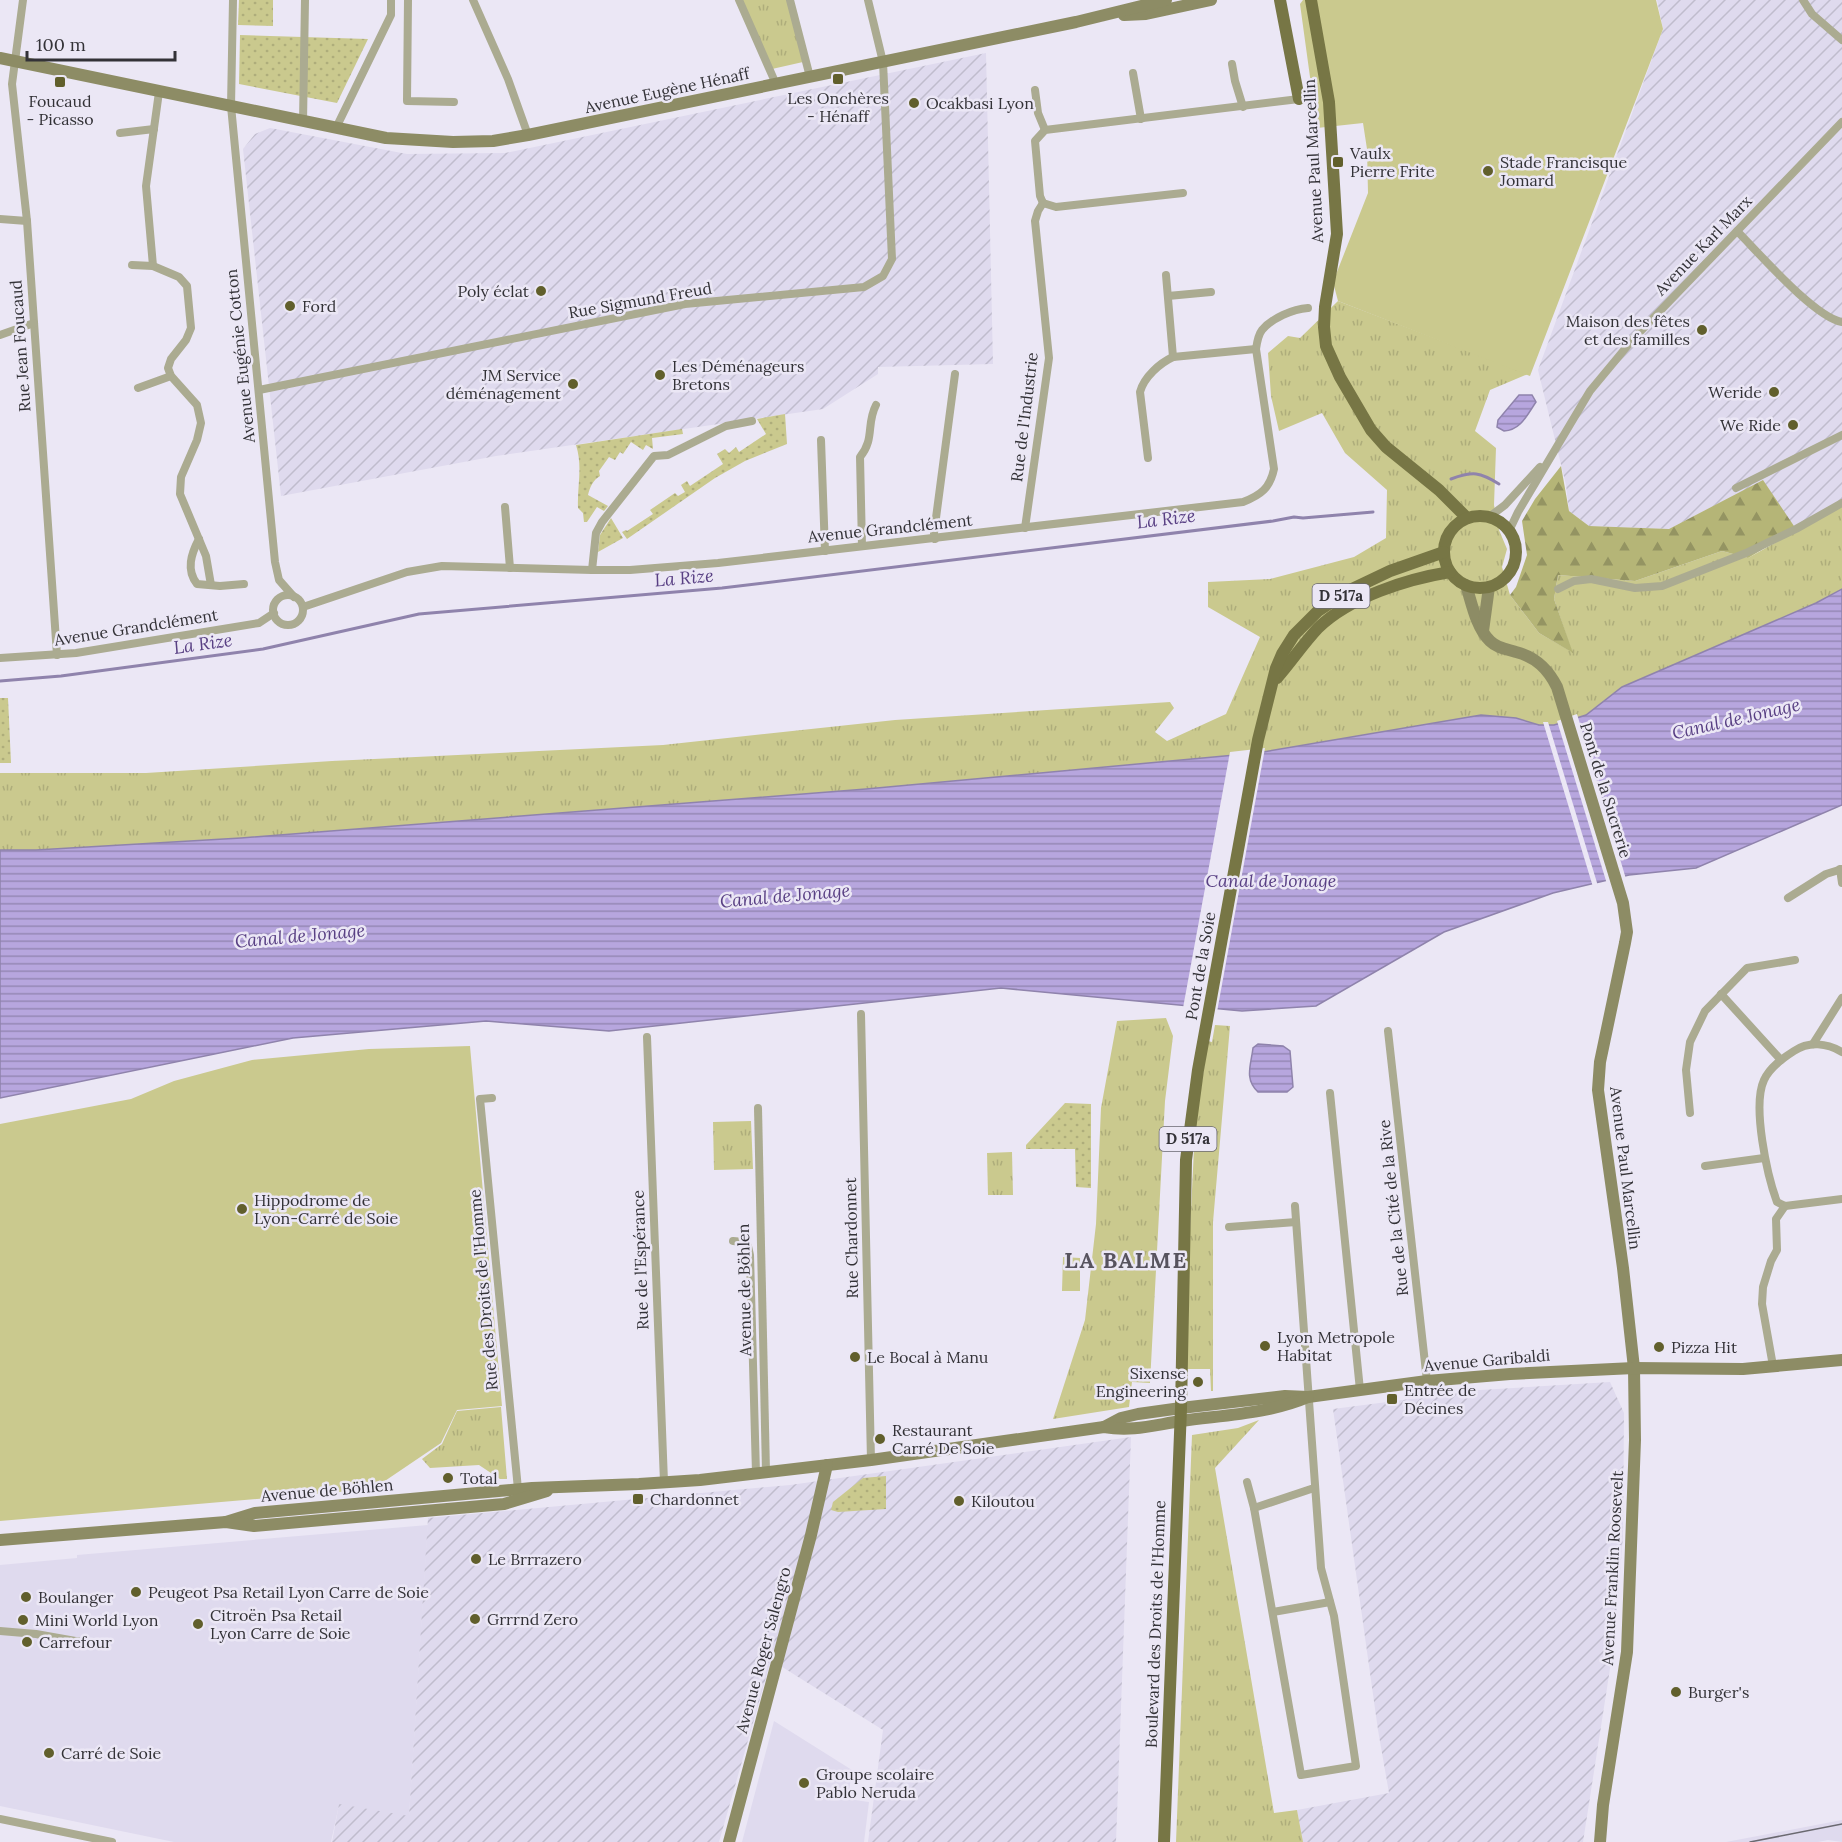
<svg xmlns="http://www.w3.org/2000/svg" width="1842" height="1842" font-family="Lora,serif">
  <defs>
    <pattern id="industrial-furrows" width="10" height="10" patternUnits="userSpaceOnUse" patternTransform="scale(1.5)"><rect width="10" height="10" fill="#dfdaee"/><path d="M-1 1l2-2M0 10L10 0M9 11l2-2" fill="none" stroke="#c0bccd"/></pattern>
    <pattern id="grass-tufts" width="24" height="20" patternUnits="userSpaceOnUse" patternTransform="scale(1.5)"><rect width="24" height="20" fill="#cac98e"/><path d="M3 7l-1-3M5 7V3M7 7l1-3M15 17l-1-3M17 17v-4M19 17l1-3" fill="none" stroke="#aead7b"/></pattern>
    <pattern id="forest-firs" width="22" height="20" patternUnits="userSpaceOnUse" patternTransform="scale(1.5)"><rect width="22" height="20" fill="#b5b577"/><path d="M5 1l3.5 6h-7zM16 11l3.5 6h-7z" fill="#949462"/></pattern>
    <pattern id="garden-dots" width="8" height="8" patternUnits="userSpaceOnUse" patternTransform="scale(1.5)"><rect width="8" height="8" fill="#cac98e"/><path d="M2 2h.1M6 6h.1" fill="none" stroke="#aead7b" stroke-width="1.8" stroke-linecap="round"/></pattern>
    <pattern id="water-rules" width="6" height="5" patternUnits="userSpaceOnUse" patternTransform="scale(1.5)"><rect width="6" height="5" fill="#b7a6de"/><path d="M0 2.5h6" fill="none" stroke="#9588b5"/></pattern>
  </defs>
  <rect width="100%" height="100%" fill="#ebe7f5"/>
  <g fill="#dfdaee">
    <path d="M428,1525L409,1817L339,1805L331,1842H174L0,1806V1565L77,1558V1555Z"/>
    <path d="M774,1721L852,1770L848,1799L869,1802L864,1842H742Z"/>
    <path d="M1842,1820V1842L1828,1840L1818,1842H1726Z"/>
  </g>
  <g fill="url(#industrial-furrows)">
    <path d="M1657,0H1842V505L1796,531L1745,490L1669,529L1589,526L1569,511L1566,485L1538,370L1663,29Z"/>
    <path d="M986,53L993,364L878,367V374L823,409L496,456L281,496L243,149L255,134L270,128L407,154L505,153Z"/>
    <path d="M1610,1382L1624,1413L1623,1536L1614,1643L1583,1842H1303L1297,1810L1389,1793L1378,1730L1333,1409L1480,1390Z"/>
    <path d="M1131,1437L1116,1842H868L883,1730L771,1660L719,1842H332L339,1804L409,1816L428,1518L790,1485Z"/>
  </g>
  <g fill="url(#grass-tufts)">
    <path d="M742,0H787L803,62L772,69Z"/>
    <path d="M1338,301L1528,374L1490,390L1475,431L1496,448L1494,505L1499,530L1507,549L1502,567L1510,595L1539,633L1572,652L1554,599L1558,575L1635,581L1722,551L1748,558L1842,505V589L1816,603L1622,687L1586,715L1554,725H1538L1516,718L1481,715L1257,753L866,789L241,838L36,850H0V773H146L332,761L663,745L895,720L1170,702L1174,708L1155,732L1167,741L1226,714L1260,637L1208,607V582L1270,579L1354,557L1386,538L1387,490L1345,453L1322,413L1279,431L1271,396L1268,353L1288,336L1300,338Z"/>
    <path d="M1166,1018L1173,1036L1165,1101L1150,1383L1132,1382L1129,1407L1053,1419L1085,1320L1096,1224L1101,1108L1117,1021Z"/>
    <path d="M1215,1025L1230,1026L1213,1222V1391H1211L1210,1369H1186L1189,1252L1195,1128L1208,1041L1212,1042Z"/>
    <path d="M751,1121L753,1169L714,1170L713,1122Z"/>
    <path d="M1012,1152L1013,1195H988L987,1153Z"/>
    <path d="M501,1407L507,1479H500L479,1465L430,1468L422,1459L442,1444L457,1411Z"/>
    <path d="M1259,1420L1215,1468L1274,1813L1297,1810L1303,1842H1176L1192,1435L1238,1428Z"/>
  </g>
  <path fill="url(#forest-firs)" d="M1561,466L1569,511L1589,526L1669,529L1763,480L1796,529L1748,558L1722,551L1635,581L1558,575L1554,599L1573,653L1539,633L1510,595L1516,587L1527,555L1522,521L1535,499Z"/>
  <g fill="url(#garden-dots)">
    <path d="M239,0H273V26L238,25Z"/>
    <path d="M240,35L368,39L337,103L239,84Z"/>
    <path d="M785,414L787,444L745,461L715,478L627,539L622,532L626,530L627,531L653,514L650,510L675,493L678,496L685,492L681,485L687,481L690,486L723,464L717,454L725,449L729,453L736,447L739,452L766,434L757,419Z"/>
    <path d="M682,429L683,434L652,438L653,449L646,445L643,450L631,442L623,454L620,452L615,460L609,457L599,471L600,476C593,480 590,487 588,495L608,506L604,511L597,507L587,522H584L583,513L578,508C577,486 583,467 576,445Z"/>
    <path d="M611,518L623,538L598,552L600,535Z"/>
    <path d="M0,698H8L11,763H0Z"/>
    <path d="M1065,1103L1091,1104V1188L1076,1187L1075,1149H1026V1145Z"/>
    <path d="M886,1476V1509L838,1512L831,1510L833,1502L863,1478Z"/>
  </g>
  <g fill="#cac98e">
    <path d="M1303,0H1656L1663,29L1530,376L1338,301L1333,282L1368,193L1367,149L1363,123L1317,128L1300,4Z"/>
    <path d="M470,1046L502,1406L457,1410L441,1443L373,1489L0,1521V1124L131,1099L174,1081L252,1060L369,1049Z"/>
    <path d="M1063,1257L1080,1258V1291H1062Z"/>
  </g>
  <g fill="url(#water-rules)" stroke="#8f83ac" stroke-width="1.5">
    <path d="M1519,395H1532L1536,402C1527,415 1521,430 1504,431L1497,427L1498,420Z"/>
    <path d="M1842,589V805L1696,868L1629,875L1553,893L1444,932L1316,1006L1242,1011L1001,988L609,1031L486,1021L293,1038L0,1098V850H36L241,838L866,789L1257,753L1481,715L1516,718L1539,725H1554L1586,715L1622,687L1816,603Z"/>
    <path d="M1258,1044L1283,1046L1290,1051L1293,1087L1287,1092H1258C1244,1079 1251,1065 1253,1048Z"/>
  </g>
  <g fill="#ebe7f5">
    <path d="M1577,714L1626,879L1607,884L1557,721Z"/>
    <path d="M1543,722H1548L1598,886L1593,887Z"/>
    <path d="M1265,748L1217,1012L1183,1008L1230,752Z"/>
  </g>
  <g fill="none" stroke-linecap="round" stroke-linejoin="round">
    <g stroke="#8f83ac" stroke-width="3">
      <path d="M1451,479C1473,471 1480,472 1499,484"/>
      <path d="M0,681L61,676L263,649L419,614L722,588L1273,521L1294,517L1303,518L1373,512"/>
    </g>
    <g stroke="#abab91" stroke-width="8">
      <path d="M23,0L12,84L27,221L57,655"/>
      <path d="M233,0L231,106L275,562L279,580L294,597"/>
      <path d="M408,0L407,101L454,102"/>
      <path d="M473,0L508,79L528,135"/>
      <path d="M739,0L776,84"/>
      <path d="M790,0L810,77"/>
      <path d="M1803,0L1812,14L1842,40"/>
      <path d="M1232,64L1235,81L1243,107"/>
      <path d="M1133,73L1141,119"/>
      <path d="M1035,90L1038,113L1045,130"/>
      <path d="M159,92L146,186L153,266L179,277L187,286L191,328L186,340L171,359L168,368L171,376L197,405L201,423L197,440L181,477L180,494L206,556L211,585"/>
      <path d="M303,122L305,0"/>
      <path d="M336,128L391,15V0"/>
      <path d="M120,133L154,129"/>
      <path d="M1043,203L1040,196L1035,141L1045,130L1299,99"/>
      <path d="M1043,203L1056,207L1183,193"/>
      <path d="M0,219L27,221"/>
      <path d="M1737,231C1759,253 1814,317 1842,322"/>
      <path d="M132,265L153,266"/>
      <path d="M1166,275L1173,357"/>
      <path d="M1168,296L1211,292"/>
      <path d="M0,335L34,323"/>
      <path d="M138,388L171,376"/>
      <path d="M259,390L685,304L864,287L883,276L892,259L883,62L868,0"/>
      <path d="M821,440L825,551"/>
      <path d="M1148,458L1140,392C1144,377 1160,363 1173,357L1256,349"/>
      <path d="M1736,488L1842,435"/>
      <path d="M505,507L510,568"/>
      <path d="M1489,517L1505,505L1540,467"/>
      <path d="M1025,528L1049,358L1035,221L1038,211L1043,203"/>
      <path d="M1509,531L1518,512L1590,391L1634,338L1842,122"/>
      <path d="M199,539C191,554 186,570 197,584L220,586L244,584"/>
      <path d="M935,539L934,533L955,374"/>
      <path d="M862,546L860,457C875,439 866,424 876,405"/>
      <path d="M592,570L596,533L602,522L654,456L668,455L726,426L752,421"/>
      <path d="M1558,589L1574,581L1591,579L1635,588L1662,586L1746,553L1796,529L1842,503"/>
      <circle cx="288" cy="610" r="15"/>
      <path d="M303,607L407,572L442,566L592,570H630L718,563L1243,502C1261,495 1270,488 1274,469L1256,349C1257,342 1258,335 1262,330C1272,318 1293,309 1308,308"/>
      <path d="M0,658L76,653L259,623L274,613"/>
      <path d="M1840,869L1842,883"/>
      <path d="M1788,898L1826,874L1842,869"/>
      <path d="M1721,994L1781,1060"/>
      <path d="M861,1014L871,1460"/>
      <path d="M1388,1031L1427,1381"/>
      <path d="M647,1037L664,1482"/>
      <path d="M1813,1044L1842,998"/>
      <path d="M1842,1052C1827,1043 1809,1041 1794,1051C1783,1058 1770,1067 1764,1080C1752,1106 1767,1175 1777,1202L1785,1206L1842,1199"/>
      <path d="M1330,1093L1360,1390"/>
      <path d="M492,1098L480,1099L518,1489"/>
      <path d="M758,1108L766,1472"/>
      <path d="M1690,1113L1686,1070L1690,1042L1705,1011L1747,968L1795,960"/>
      <path d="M1705,1166L1764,1158"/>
      <path d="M1295,1206L1321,1568L1334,1616L1356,1766L1301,1775L1254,1508L1314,1488"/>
      <path d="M1229,1227L1296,1222"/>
      <path d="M733,1241L744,1242L748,1246L750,1255L756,1473"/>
      <path d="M1773,1366L1762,1304L1763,1287L1771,1261L1777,1250L1776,1219L1785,1206"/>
      <path d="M1247,1482L1254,1508"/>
      <path d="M1273,1612L1330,1602"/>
      <path d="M0,1631L36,1634L81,1642"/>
      <path d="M0,1819L112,1842"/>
    </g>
    <g stroke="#8d8c65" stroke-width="12">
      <path d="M1124,15L1146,14L1211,0"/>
      <path d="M0,58L386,138L453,142L493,141L528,135L1076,22L1166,0"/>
      <path d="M1466,585C1472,604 1476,627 1490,641C1497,648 1506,649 1516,652C1536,657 1548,669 1557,687L1623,903L1627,932L1625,943L1600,1062L1598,1090L1623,1268L1634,1368L1635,1440L1627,1652L1603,1805L1600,1842"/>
      <path d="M1483,631L1489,587"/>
      <path d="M1104,1427L1121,1418L1138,1414L1181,1408L1285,1396L1308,1397L1427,1381L1510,1374L1634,1368L1743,1369L1842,1360"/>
      <path d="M226,1522L255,1513L532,1488L639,1484L700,1480L871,1460L1104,1427C1132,1432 1154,1425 1181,1421C1224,1415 1268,1414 1308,1397"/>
      <path d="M0,1540L226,1522L254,1526L504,1504L547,1491"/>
      <path d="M729,1842L811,1535L827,1465"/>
    </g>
    <g stroke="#777645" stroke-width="12">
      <path d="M1280,0L1299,99"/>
      <path d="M1311,0L1329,102L1337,234L1325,307L1324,327L1326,346L1340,377L1371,430L1386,447L1439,490L1467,518"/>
      <circle cx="1480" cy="552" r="36"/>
      <path d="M1277,678C1291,662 1303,644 1318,628C1350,597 1407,579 1450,572"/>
      <path d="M1164,1842L1181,1408L1186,1160L1198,1070L1258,740L1276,668L1282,654L1294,635L1318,611L1348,591L1390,571L1444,552"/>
    </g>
    <path stroke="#6a6970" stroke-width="1.5" d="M1750,1842L1842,1824"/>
  </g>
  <g fill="#615f2c" stroke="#ebe7f5" stroke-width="2">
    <rect x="832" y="73" width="12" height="12" rx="3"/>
    <rect x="54" y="76" width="12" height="12" rx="3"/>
    <circle cx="914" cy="103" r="6"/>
    <rect x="1332" y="156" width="12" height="12" rx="3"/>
    <circle cx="1488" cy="171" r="6"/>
    <circle cx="541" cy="291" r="6"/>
    <circle cx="290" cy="306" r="6"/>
    <circle cx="1702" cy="330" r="6"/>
    <circle cx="660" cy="375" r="6"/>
    <circle cx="573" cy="384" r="6"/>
    <circle cx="1774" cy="392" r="6"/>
    <circle cx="1793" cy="425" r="6"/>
    <circle cx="242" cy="1209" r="6"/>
    <circle cx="1265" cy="1346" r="6"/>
    <circle cx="1659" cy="1347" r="6"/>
    <circle cx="855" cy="1357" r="6"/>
    <circle cx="1198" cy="1382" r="6"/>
    <rect x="1386" y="1393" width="12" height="12" rx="3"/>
    <circle cx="880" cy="1439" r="6"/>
    <circle cx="448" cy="1478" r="6"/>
    <rect x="632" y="1493" width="12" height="12" rx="3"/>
    <circle cx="959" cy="1501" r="6"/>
    <circle cx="476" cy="1559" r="6"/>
    <circle cx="136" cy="1592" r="6"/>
    <circle cx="26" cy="1597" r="6"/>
    <circle cx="475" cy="1619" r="6"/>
    <circle cx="23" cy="1620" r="6"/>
    <circle cx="198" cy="1624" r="6"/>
    <circle cx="27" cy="1642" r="6"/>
    <circle cx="1676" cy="1692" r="6"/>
    <circle cx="49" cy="1753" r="6"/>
    <circle cx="804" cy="1783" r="6"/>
  </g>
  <g text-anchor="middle" stroke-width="5" stroke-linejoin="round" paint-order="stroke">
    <g fill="#ebe7f5" stroke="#6a6870" stroke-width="1.5">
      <rect x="1312.5" y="584" width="57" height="24" rx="4.5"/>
      <rect x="1159.5" y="1127" width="57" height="24" rx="4.5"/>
    </g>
    <g font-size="15" font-weight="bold" fill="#333237">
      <text x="1341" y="601">D 517a</text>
      <text x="1188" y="1144">D 517a</text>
    </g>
    <g font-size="16" fill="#333237" stroke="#ebe7f5">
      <text transform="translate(667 90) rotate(-12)" y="6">Avenue Eugène Hénaff</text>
      <text transform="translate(1313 161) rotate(-93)" y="6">Avenue Paul Marcellin</text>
      <text transform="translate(1703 245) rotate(-46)" y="6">Avenue Karl Marx</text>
      <text transform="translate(640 300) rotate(-10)" y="6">Rue Sigmund Freud</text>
      <text transform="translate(20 346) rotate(-94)" y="6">Rue Jean Foucaud</text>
      <text transform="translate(240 356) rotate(-96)" y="6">Avenue Eugénie Cotton</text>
      <text transform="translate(1024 417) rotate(-83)" y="6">Rue de l'Industrie</text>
      <text transform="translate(890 528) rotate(-6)" y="6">Avenue Grandclément</text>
      <text transform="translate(136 627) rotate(-9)" y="6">Avenue Grandclément</text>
      <text transform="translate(1606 790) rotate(73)" y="6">Pont de la Sucrerie</text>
      <text transform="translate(1200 966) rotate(-80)" y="6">Pont de la Soie</text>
      <text transform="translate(1626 1168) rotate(83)" y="6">Avenue Paul Marcellin</text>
      <text transform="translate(1393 1208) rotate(-96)" y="6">Rue de la Cité de la Rive</text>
      <text transform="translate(851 1238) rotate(-91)" y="6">Rue Chardonnet</text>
      <text transform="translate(640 1260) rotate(-92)" y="6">Rue de l'Espérance</text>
      <text transform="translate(483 1290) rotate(-95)" y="6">Rue des Droits de l'Homme</text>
      <text transform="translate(744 1290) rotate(-91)" y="6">Avenue de Böhlen</text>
      <text transform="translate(1487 1360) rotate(-5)" y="6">Avenue Garibaldi</text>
      <text transform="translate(327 1490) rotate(-5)" y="6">Avenue de Böhlen</text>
      <text transform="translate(1612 1568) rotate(-87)" y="6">Avenue Franklin Roosevelt</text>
      <text transform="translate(1155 1624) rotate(-88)" y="6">Boulevard des Droits de l'Homme</text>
      <text transform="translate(763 1650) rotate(-75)" y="6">Avenue Roger Salengro</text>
    </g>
    <g font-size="16" fill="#333237" stroke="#ebe7f5" text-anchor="start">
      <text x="838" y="104" text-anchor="middle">Les Onchères<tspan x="838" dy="18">- Hénaff</tspan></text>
      <text x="60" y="107" text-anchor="middle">Foucaud<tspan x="60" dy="18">- Picasso</tspan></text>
      <text x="926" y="109">Ocakbasi Lyon</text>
      <text x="1350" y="159">Vaulx<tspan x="1350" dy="18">Pierre Frite</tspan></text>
      <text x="1500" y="168">Stade Francisque<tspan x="1500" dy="18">Jomard</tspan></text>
      <text x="529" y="297" text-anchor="end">Poly éclat</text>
      <text x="302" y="312">Ford</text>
      <text x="1690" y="327" text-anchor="end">Maison des fêtes<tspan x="1690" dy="18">et des familles</tspan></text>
      <text x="672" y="372">Les Déménageurs<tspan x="672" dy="18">Bretons</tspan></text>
      <text x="561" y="381" text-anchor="end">JM Service<tspan x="561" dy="18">déménagement</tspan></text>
      <text x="1762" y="398" text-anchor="end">Weride</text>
      <text x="1781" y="431" text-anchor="end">We Ride</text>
      <text x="254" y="1206">Hippodrome de<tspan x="254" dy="18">Lyon-Carré de Soie</tspan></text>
      <text x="1277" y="1343">Lyon Metropole<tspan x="1277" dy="18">Habitat</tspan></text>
      <text x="1671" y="1353">Pizza Hit</text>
      <text x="867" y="1363">Le Bocal à Manu</text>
      <text x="1186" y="1379" text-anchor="end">Sixense<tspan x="1186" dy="18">Engineering</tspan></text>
      <text x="1404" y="1396">Entrée de<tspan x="1404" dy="18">Décines</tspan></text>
      <text x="892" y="1436">Restaurant<tspan x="892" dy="18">Carré De Soie</tspan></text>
      <text x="460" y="1484">Total</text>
      <text x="650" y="1505">Chardonnet</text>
      <text x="971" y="1507">Kiloutou</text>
      <text x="488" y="1565">Le Brrrazero</text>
      <text x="148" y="1598">Peugeot Psa Retail Lyon Carre de Soie</text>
      <text x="38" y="1603">Boulanger</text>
      <text x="210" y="1621">Citroën Psa Retail<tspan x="210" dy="18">Lyon Carre de Soie</tspan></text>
      <text x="487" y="1625">Grrrnd Zero</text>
      <text x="35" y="1626">Mini World Lyon</text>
      <text x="39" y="1648">Carrefour</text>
      <text x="1688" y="1698">Burger's</text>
      <text x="61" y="1759">Carré de Soie</text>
      <text x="816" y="1780">Groupe scolaire<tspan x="816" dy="18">Pablo Neruda</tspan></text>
    </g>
    <g font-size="18" font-style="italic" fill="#594084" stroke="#ebe7f5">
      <text transform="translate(1166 519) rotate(-7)" y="6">La Rize</text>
      <text transform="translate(684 578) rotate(-5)" y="6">La Rize</text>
      <text transform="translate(203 644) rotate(-8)" y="6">La Rize</text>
      <text transform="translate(1736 719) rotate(-13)" y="6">Canal de Jonage</text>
      <text x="1271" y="887">Canal de Jonage</text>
      <text transform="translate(785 896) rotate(-5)" y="6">Canal de Jonage</text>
      <text transform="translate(300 936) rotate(-5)" y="6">Canal de Jonage</text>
    </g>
    <g font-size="22" font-weight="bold" letter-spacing="1.5" fill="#57535e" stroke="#ebe7f5">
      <text x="1126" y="1268">LA BALME</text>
    </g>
  </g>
  <path d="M27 51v9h148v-9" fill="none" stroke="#333237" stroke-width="3"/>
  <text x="36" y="51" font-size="18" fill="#333237" stroke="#ebe7f5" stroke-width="4.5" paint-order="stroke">100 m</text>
</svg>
